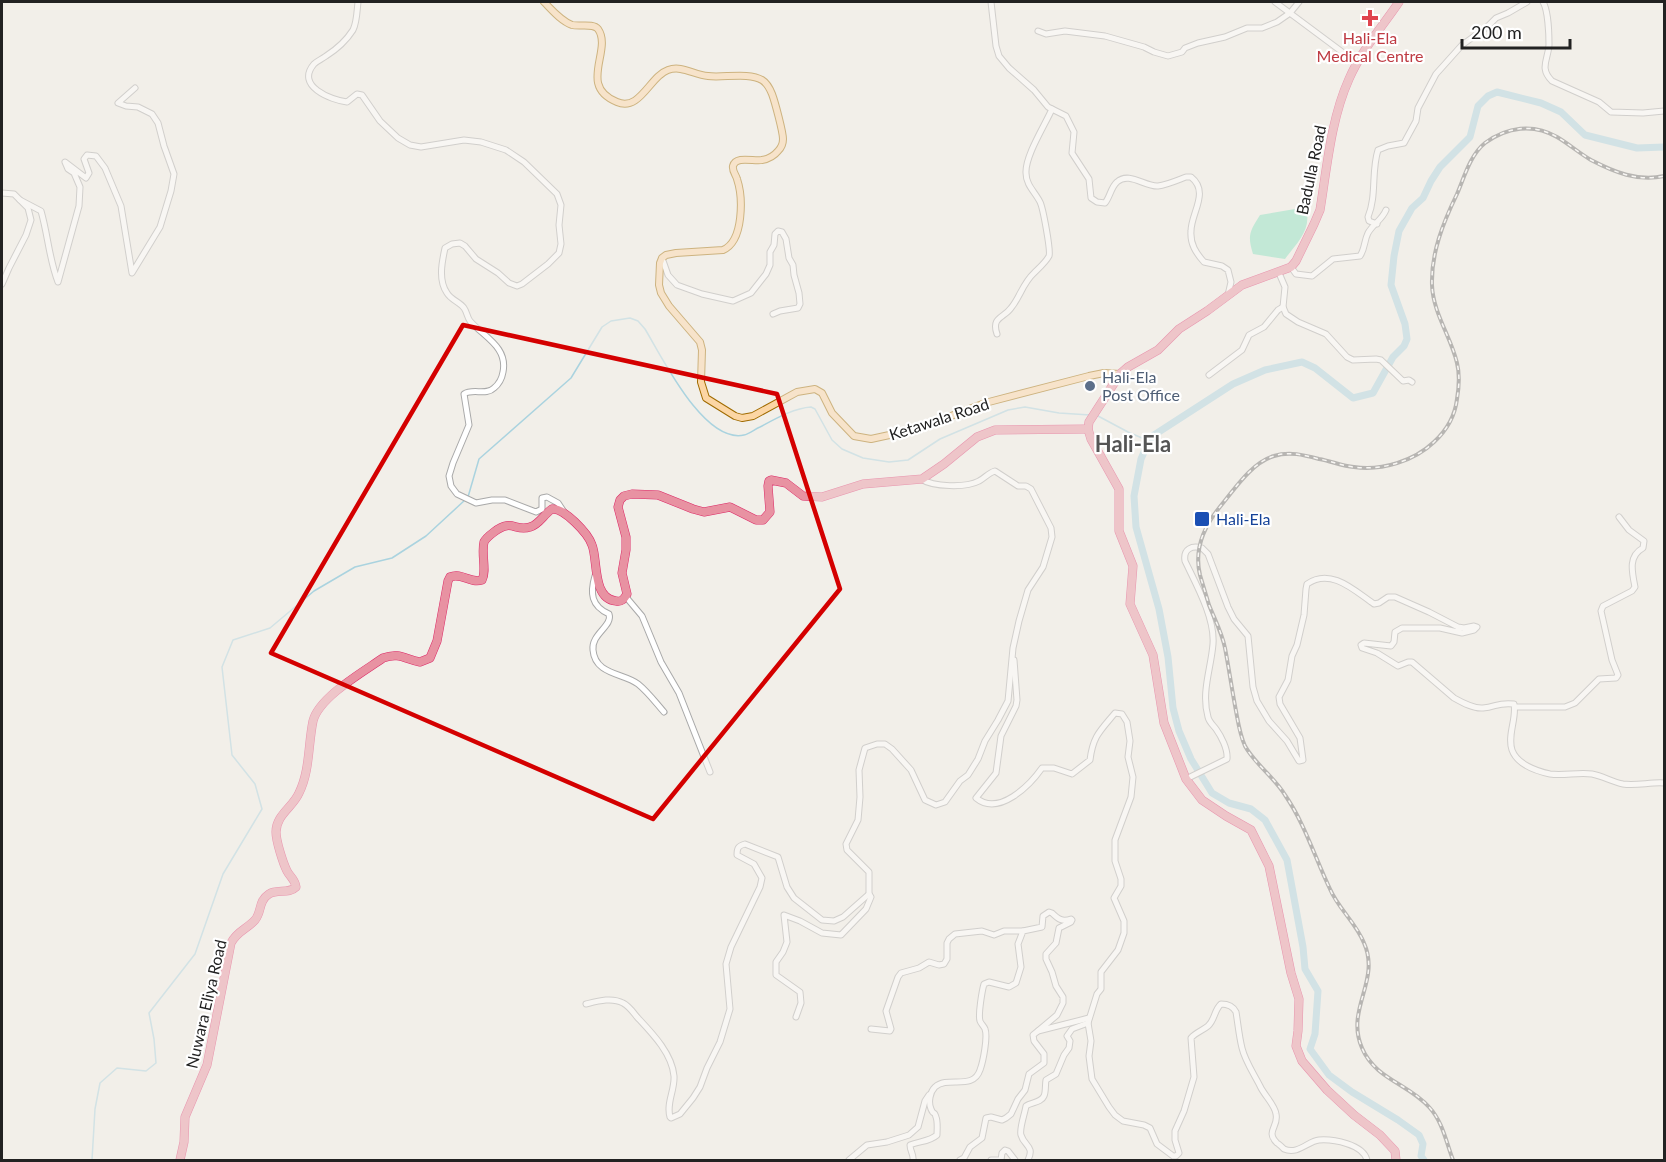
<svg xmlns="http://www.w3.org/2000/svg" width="1666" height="1162" font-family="Lato,sans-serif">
  <rect width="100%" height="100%" fill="#f2efe9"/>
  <path fill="#88e0be" d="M1295,209L1302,210L1307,213C1310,232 1295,245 1285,259L1253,254C1247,235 1250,231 1260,215Z"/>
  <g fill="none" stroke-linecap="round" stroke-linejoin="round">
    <g stroke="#aad3df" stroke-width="1.5">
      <path d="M1098,416L1128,432L1149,441"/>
      <path d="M468,497L479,459L571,378L602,327L611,321L630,318L638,321L645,329C662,357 704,444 744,435C749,434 755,429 760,427C775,419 794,408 811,407L815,409L832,440L842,449L863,458L889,462L908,460L940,439L1008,410L1025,407L1059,413L1090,415"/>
      <path d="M92,1160L95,1109L100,1083L117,1068L146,1071L156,1063L154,1039L149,1013L195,954L223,874L262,809L255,784L232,755L222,667L233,640L270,628L314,591L355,567L392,558L426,536L465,500"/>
    </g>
    <path stroke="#aad3df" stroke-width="7" d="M1424,1160L1421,1156L1423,1144L1419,1135L1398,1120L1352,1092L1329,1075L1310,1049L1315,1034L1318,991L1305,969L1303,947L1287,860L1265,820L1251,809L1229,803L1212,793L1191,759L1179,731L1173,708L1168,657L1159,609L1136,527L1134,496L1141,459L1149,441L1154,435L1233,384L1265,370L1302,362L1315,368L1353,398L1373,393L1393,357L1404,346L1407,339L1405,324L1391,285L1394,256L1399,231L1412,208L1423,198L1431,181L1440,167L1470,137L1478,106L1488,96L1497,92L1541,103L1561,112L1585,135L1637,148L1664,147"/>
    <g stroke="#a9a9a9" stroke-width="7">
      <g id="minor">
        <path d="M358,2C357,10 357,22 353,30C346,41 337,49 326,56C322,59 317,61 314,64C295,86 331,100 347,102L357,94L362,95L380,121L398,138L410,145L421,147L464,140L481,142L506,150L524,162L557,194L561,205L559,225L561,244L559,253L548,264L522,284L517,286L509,283L498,273L476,259L465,246L460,243L452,244L445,248C442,262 438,280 447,293C451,300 460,302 464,308C467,312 467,317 470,321C484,337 508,347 503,372C502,378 499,384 494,388C486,396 473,388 464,394L469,425L453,463L449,476L451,486L457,494L476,503L492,500H505L536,512L542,509V498L547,497L558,503L564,512"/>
        <path d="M991,2L996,46L999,56L1009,68L1034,90L1048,107L1066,116L1074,132L1072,153L1089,179L1091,198L1097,202L1105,203C1110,197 1111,187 1117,182C1129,171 1145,187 1158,186C1167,185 1178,180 1186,177H1191C1210,192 1191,213 1191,231C1190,244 1196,253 1204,262L1222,266L1228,270L1231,282L1228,295"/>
        <path d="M1275,2L1357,63"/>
        <path d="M1543,2C1548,10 1549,34 1549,45C1548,60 1539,68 1552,81L1599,102L1611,112L1643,113L1664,111"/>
        <path d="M1038,31L1046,34L1065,31L1105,36L1144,47L1154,52L1168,56L1182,52L1185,48L1198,43L1225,37L1247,28H1262L1277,22L1290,13L1299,2"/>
        <path d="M2,193L14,194L28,208L31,220L26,235L9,268L2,284"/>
        <path d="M20,200L41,211C48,235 49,259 58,282L79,206L80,187L74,173L68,169L65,162L86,178L89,173L84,159L87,155L96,156L105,168L121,206L132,273L160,227L171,191L174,174L164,146L158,123L152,114L138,107L126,106L118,103L135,88"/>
        <path d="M1377,224L1369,221L1368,217C1377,195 1371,172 1378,150L1388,146L1404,143L1416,121L1418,108L1436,74L1462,45L1487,27L1496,18L1508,13L1527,2"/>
        <path d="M662,258L668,275L677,285L702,294L733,301L751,293L766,274L770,265V252L774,245L775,234L778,231L782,232L786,239L789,258L793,265L794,275L799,293L800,304L798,308L780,311L773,314"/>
        <path d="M1291,267L1296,274L1312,276L1333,259L1360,256C1365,249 1364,241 1368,233C1373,224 1382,220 1386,210"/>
        <path d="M1279,273L1285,287L1283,307L1286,314L1298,322L1326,334L1347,357L1353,360L1376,359L1381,360L1403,381L1409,380L1412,382"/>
        <path d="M997,334C991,317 1004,318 1011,308C1020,297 1023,283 1034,273C1038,269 1046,262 1049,256C1051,251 1043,208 1040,202C1035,192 1026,185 1026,173C1025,156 1045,125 1052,109"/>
        <path d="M1209,375L1242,350L1249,335L1264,327L1278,310L1283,307"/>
        <path d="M595,576C590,593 591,606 609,614C613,626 591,634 593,650C595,675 624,673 638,684C648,692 656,703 664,712"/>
        <path d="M626,597L642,616L661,662L679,693L710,772"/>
        <path d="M1014,660L1017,700L1016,706L1001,736L996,773L976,798C999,817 1030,785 1042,768H1054L1072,774L1090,760C1093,736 1100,731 1115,713L1122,714L1127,722L1130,741L1128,757L1133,777L1131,797L1115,840V861L1121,879V886L1114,898L1124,921V933L1118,950L1101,972V989L1097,994L1088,1023L1091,1041L1089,1056L1092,1079L1109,1107L1115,1115L1123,1121L1144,1125L1150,1128L1157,1144L1173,1156H1176L1179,1153L1175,1140V1131L1184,1111L1194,1077L1191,1038C1196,1032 1202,1031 1208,1026C1215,1020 1214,1010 1221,1004C1227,1004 1233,1006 1236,1012C1238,1024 1239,1036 1242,1048C1245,1061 1254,1074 1260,1086C1264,1095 1275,1105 1276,1114C1279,1127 1265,1131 1277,1143C1278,1143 1284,1149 1284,1149C1298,1155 1308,1141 1319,1140C1333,1139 1363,1144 1367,1160"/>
        <path d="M1515,707H1565L1575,703L1599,679L1616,678L1618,675L1612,660L1601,611L1603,606L1632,591L1635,587C1632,572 1628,556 1643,548L1644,541L1629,530L1619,517"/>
        <path d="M1186,779L1225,760L1227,759C1228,749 1221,736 1216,729C1213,725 1209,722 1208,717C1201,692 1211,669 1213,644C1215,618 1196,584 1185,561C1183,549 1192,545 1202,548L1208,554L1228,607L1234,619L1248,636L1253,687L1257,701L1269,721L1287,741L1299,761L1303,760L1300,738L1280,704L1279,697L1288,680L1292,656L1297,645L1304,615L1306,589L1307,584C1331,567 1355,591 1374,604L1379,603L1388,597H1395L1429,612L1458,627L1464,628L1474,626L1477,627L1474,630L1462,633L1440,628H1402L1395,632L1394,642L1391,646L1364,643L1361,645L1362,648L1377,653L1398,666L1408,662H1412L1454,698C1463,703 1474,709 1483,708C1496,707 1498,702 1514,704C1517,718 1507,735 1512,750C1517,764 1536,771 1550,774C1564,776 1578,772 1592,774C1603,776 1612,782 1623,784C1636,786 1651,782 1664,783"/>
        <path d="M586,1004C598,1001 612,997 623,1003C629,1006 633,1012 637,1017C651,1032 672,1053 674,1076C675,1090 666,1103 670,1117L671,1118L680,1114L693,1098L700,1087L707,1068L720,1042L730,1009L726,964L731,947L760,887L762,878L754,864L737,855C737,848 738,846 745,844L778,857L787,887L794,898L822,920L834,921L843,917L869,894V872L847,850L846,844L858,820L860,797L859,770L865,748L877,744H885L892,749L911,770L925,800L936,805L945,802L960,781L968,775L978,759L985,741L998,720L1008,701L1013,648L1019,621L1028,590L1043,567L1052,537L1051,528L1031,489L1026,486H1018L995,471C988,473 985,478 979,481C966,488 933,487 921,479"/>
        <path d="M796,1017L801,1003L800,992L776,975V962L783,952L787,942L784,915L800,921L822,933L841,935L866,909L871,897L869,894"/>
        <path d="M871,1029L890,1031L891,1029L886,1011L898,977L901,973L919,968L929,962L939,965L944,964L947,959V943L949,939L955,934L982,931L994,935L1004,931H1023"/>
        <path d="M849,1160L867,1145L887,1142L909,1135L918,1127L925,1101L929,1095"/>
        <path d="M913,1160C914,1155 910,1151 910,1145C919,1141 929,1142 937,1135C937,1130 938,1122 936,1117C934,1110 934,1116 931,1109C928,1102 930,1092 935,1087C948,1075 973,1091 980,1070C983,1062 988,1037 985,1029C984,1026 981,1024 980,1021C978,1015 982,991 984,984L989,982L1009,987L1016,983L1021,967L1018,944L1023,931L1042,927L1043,916L1049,912L1052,913C1058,919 1062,922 1071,919L1072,920L1071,922L1059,928L1056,943L1046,954V959L1052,972L1056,986L1063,997V1003L1057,1015L1038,1031"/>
        <path d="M960,1160L964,1158L970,1147L982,1138L986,1118L991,1117L1002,1120L1006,1118L1011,1114L1018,1099L1025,1090L1029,1074L1044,1063V1054L1034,1041L1033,1035L1038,1031L1089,1018"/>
        <path d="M991,1160H1001L1002,1153L1005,1150L1008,1151L1015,1160"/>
        <path d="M1028,1160C1035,1146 1024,1146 1021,1135C1019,1129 1025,1113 1026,1106C1031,1102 1041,1103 1044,1096C1046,1092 1045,1085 1046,1080L1056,1074L1064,1055L1069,1048L1070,1041L1067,1036L1072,1029L1088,1023"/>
      </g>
    </g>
    <g stroke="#a06b00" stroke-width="8">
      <path id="major" d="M544,2C552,10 561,21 572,25C579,27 593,23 598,29C613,50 577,86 617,102C640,112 650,76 668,70C682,65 694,75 708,76C723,78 749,72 762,80C767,83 770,89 772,94C775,102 783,132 783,139C783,144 781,148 778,151C774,156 768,159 762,160C755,162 736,155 733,166C732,171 736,175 737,179C743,197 744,241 723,250L676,253L666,255L662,258L660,263L659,285L661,293L669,306L700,342L702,350L701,382L706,398L735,416L742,418L753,416L797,392L815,389L822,393L832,413L854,436L871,439L917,429L985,403L1089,376L1104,373L1120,374"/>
    </g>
    <g stroke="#dc2a67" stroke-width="9">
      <g id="highway">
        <path d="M180,1160L184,1142L185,1117L207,1065L231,943C237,931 247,929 255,920C262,912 258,901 269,894C277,889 289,894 296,887C295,879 290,877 287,871C283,863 276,841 276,832C276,815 293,807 299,793C310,771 308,745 313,721C319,697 363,672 383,658C399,652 405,659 420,662L430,658L437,641L448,581L450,577C462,572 470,584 482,580C487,571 481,554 484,542C486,538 490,535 494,532C512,518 515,532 530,527C539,525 544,514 552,509C564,508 588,533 592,545C598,559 592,599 616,601C622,602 624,599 627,594L622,573L626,550V537L618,507L620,500L624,496L632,494L658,495L693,509L704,512L730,507L756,520H763L770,512L768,486L769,481L771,480L786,483L803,496L822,497L863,484L922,479L944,464L977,437L995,430L1088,429"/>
        <path d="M1396,1160L1395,1151L1380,1135L1354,1115L1327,1090L1302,1061L1296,1046L1298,1031L1299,999L1291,973L1269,866L1251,830L1226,816L1202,800L1186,779L1164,723L1153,655L1130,604L1133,566L1119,531V489L1091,439L1088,429L1089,422L1120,374L1128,367L1158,350L1179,329L1207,311L1242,285L1291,267L1296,261L1314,224L1320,210C1327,167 1331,119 1349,79C1361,51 1382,27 1399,2"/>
      </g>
    </g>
    <use href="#minor" stroke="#fff" stroke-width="5"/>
    <use href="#major" stroke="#fcd6a4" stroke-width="6"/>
    <use href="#highway" stroke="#e892a2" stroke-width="8"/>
    <g stroke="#707070" stroke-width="4">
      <path id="rail" d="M1453,1160C1446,1142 1443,1122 1429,1107C1409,1084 1375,1079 1362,1048C1345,1009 1381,981 1364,943C1356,923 1338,908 1330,889C1315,858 1305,824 1285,795C1274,777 1255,764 1245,746C1240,735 1238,722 1236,711C1232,690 1229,669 1225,648C1222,633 1215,620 1209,605C1206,595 1203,585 1200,575C1194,550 1203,528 1219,508C1234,490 1251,463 1274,456C1289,451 1304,455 1319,459C1331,461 1342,466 1354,467C1382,471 1414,461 1434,442C1447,430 1455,416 1457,399C1459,387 1460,375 1457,363C1451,337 1433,313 1432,285C1431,253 1443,223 1457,194C1464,178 1470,155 1485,143C1507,127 1533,123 1557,137C1569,144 1579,153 1591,160C1614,172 1638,182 1664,176"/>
    </g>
    <use href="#rail" stroke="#fff" stroke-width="1.5" stroke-dasharray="4.5" stroke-linecap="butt"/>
  </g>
  <path d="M0 0H1666V1162H0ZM463,325L777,394L840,589L653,819L271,653Z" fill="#f2efe9" fill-opacity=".55" fill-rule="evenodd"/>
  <path fill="none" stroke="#d40000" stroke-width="4.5" stroke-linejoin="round" d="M463,325L777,394L840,589L653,819L271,653Z"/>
  <path fill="#e0444e" stroke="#fff" stroke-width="2" d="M1367 9h6v6h6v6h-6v6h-6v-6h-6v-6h6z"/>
  <circle fill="#5c6f8a" stroke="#fff" stroke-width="2" cx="1090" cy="386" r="6"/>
  <rect fill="#1a4fb4" stroke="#fff" stroke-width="2" x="1194" y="511" width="16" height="16" rx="3"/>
  <g text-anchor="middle" stroke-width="4.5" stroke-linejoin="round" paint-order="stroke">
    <g font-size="16" fill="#be3a42" stroke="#fff">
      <text x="1370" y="44">Hali-Ela<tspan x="1370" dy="18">Medical Centre</tspan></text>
    </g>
    <g font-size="16" fill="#222" stroke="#fff">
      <text transform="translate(1311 170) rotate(-78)" y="6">Badulla Road</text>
      <text transform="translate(939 419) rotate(-18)" y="6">Ketawala Road</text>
      <text transform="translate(206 1004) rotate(-77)" y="6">Nuwara Eliya Road</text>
    </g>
    <g font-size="16" fill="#4e5e75" stroke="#fff" text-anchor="start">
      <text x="1102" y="383">Hali-Ela<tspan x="1102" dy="18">Post Office</tspan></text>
    </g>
    <g font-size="16" fill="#164399" stroke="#fff" text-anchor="start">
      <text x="1216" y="525">Hali-Ela</text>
    </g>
    <g font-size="22" font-weight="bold" fill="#555" stroke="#fff">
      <text x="1133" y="452">Hali-Ela</text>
    </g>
  </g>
  <rect width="1666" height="1162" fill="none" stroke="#222222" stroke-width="6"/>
  <path d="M1462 39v9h108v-9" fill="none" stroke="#222222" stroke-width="3"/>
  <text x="1471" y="39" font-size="18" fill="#222222" stroke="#ffffff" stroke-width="4.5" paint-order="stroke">200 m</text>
</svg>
